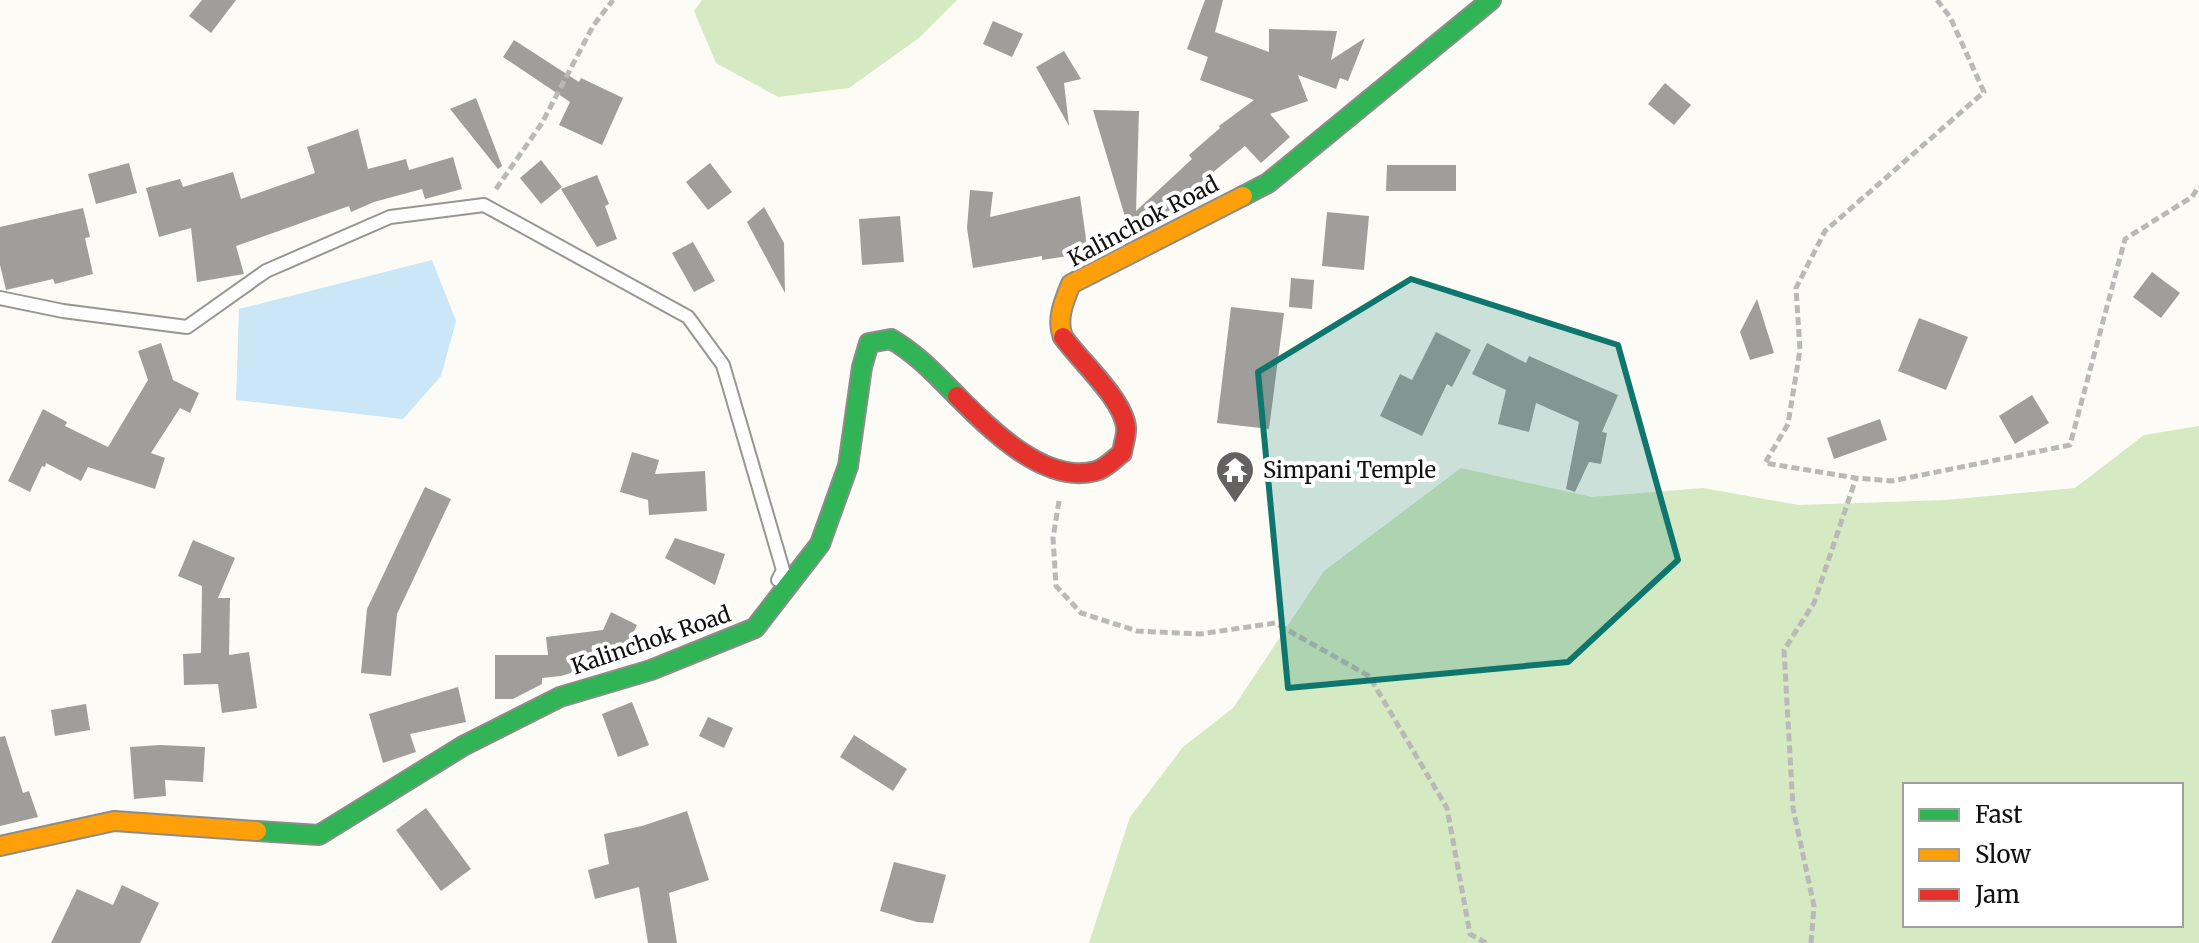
<svg xmlns="http://www.w3.org/2000/svg" width="2199" height="943" font-family="Merriweather,serif">
  <rect width="100%" height="100%" fill="#fcfbf5"/>
  <g fill="#d5eac2" fill-rule="evenodd">
    <path d="M702,0H957L919,38L849,88L778,97L716,63L694,11Z"/>
    <path d="M2199,426V943H1089L1130,817L1183,747L1233,708L1324,571L1461,468L1592,497L1703,488L1799,505L1946,500L2075,488L2144,435ZM2181,785V925H1905V785Z"/>
  </g>
  <path fill="#cae6f7" d="M432,260L456,321L441,376L403,419L236,400L239,309Z"/>
  <g fill="#a09e9a">
    <path d="M202,0H236L211,33L189,16Z"/>
    <path d="M1205,0H1223L1215,32L1269,52V29L1337,31L1331,60L1365,38L1348,81L1340,78L1336,89L1298,75L1308,101L1270,114L1290,137L1261,163L1245,146L1201,182L1205,187L1191,200L1097,247L1126,220L1093,110L1139,111L1136,211L1192,159L1189,155L1220,128L1219,126L1254,100L1200,80L1208,57L1187,49Z"/>
    <path d="M993,21L1023,34L1012,57L983,44Z"/>
    <path d="M514,40L579,82L581,78L623,98L602,145L559,125L570,102L503,57Z"/>
    <path d="M1064,51L1081,79L1064,83L1069,126L1036,67Z"/>
    <path d="M1665,83L1691,105L1674,125L1648,104Z"/>
    <path d="M476,98L502,166L498,169L450,109Z"/>
    <path d="M358,129L368,169L406,159L409,170L453,157L462,189L425,199L422,189L374,202L351,212L349,206L236,246L244,274L197,282L191,228L159,237L146,188L180,179L183,187L233,172L241,199L315,173L307,147Z"/>
    <path d="M541,160L562,187L541,204L520,178Z"/>
    <path d="M129,163L137,193L96,204L88,174Z"/>
    <path d="M710,163L732,192L708,210L686,182Z"/>
    <path d="M1387,165H1456V191H1386Z"/>
    <path d="M597,175L609,204L605,206L617,239L597,247L561,189Z"/>
    <path d="M970,190L993,192L990,217L1080,196L1088,253L1042,260V256L973,268L967,228Z"/>
    <path d="M764,207L784,243L785,293L747,222Z"/>
    <path d="M83,208L90,237L85,238L93,274L55,284L53,279L6,290L0,265V227Z"/>
    <path d="M1327,212L1369,216L1364,270L1322,266Z"/>
    <path d="M900,216L904,262L862,265L859,219Z"/>
    <path d="M693,242L715,281L694,292L672,253Z"/>
    <path d="M2152,272L2180,293L2161,318L2133,297Z"/>
    <path d="M1291,278L1314,280L1312,309L1289,307Z"/>
    <path d="M1757,299L1774,353L1750,360L1740,332Z"/>
    <path d="M1231,307L1284,313L1269,429L1217,423Z"/>
    <path d="M1919,318L1968,337L1946,390L1898,371Z"/>
    <path d="M1436,332L1471,350L1452,387L1447,384L1422,436L1380,416L1400,374L1412,380Z"/>
    <path d="M161,343L173,380L199,393L190,413L180,408L151,453L165,458L155,489L88,467L81,481L46,463L45,467L42,466L30,492L8,481L43,409L67,422L65,426L108,447L148,380L138,351Z"/>
    <path d="M1487,343L1526,363L1529,356L1618,395L1602,432L1607,433L1601,464L1589,462L1575,492L1566,489L1579,422L1536,403L1529,432L1498,424L1506,390L1472,374Z"/>
    <path d="M2032,395L2049,423L2015,444L1999,416Z"/>
    <path d="M1880,419L1887,440L1834,459L1827,438Z"/>
    <path d="M632,452L659,460L655,474L705,471L707,511L649,515L648,500L620,492Z"/>
    <path d="M425,487L451,499L397,614L391,676L361,673L367,609Z"/>
    <path d="M675,538L725,554L715,585L665,558Z"/>
    <path d="M193,540L235,558L218,598H230L229,655L249,652L257,708L222,713L218,684L184,685L183,654L201,653L202,586L178,576Z"/>
    <path d="M611,612L637,625L622,658L592,645L593,655H610V661L561,676L542,678V684L513,699H495V655H548L546,637L603,630Z"/>
    <path d="M458,687L466,722L410,734L416,752L383,763L369,714Z"/>
    <path d="M632,702L649,745L618,757L602,714Z"/>
    <path d="M86,704L90,730L55,736L51,710Z"/>
    <path d="M708,717L733,728L724,748L699,736Z"/>
    <path d="M854,735L907,769L893,791L840,757Z"/>
    <path d="M5,736L23,793L29,791L38,817L0,826V737Z"/>
    <path d="M160,745L205,747L203,782L165,780L166,796L134,799L130,747Z"/>
    <path d="M426,808L471,869L441,891L396,830Z"/>
    <path d="M687,811L709,880L669,893L677,943H648L639,887L595,899L588,870L609,864L604,834L642,826Z"/>
    <path d="M894,862L946,875L933,923L917,922L880,911Z"/>
    <path d="M122,885L159,903L140,943H51L77,889L113,905Z"/>
  </g>
  <g fill="none" stroke-linecap="round" stroke-linejoin="round">
    <g stroke="#969693" stroke-width="16">
      <path id="lane" d="M0,298L63,311L187,327L266,271L390,217L484,205L688,317L723,365L783,570L778,580"/>
    </g>
    <g stroke="#8d8c8a" stroke-width="22">
      <g id="fast">
        <path d="M1243,196L1268,183L1491,0"/>
        <path d="M257,831L319,835L463,746L560,697L651,670L755,628L820,544L848,466L862,367L869,343L891,339C917,354 936,375 957,396"/>
      </g>
    </g>
    <g stroke="#8d8c8a" stroke-width="22">
      <g id="slow">
        <path d="M1063,337C1056,319 1064,301 1071,284L1243,196"/>
        <path d="M0,846L114,821L257,831"/>
      </g>
    </g>
    <g stroke="#8d8c8a" stroke-width="22">
      <path id="jam" d="M957,396C990,429 1045,485 1096,471C1106,468 1114,459 1122,453C1123,445 1127,435 1126,427C1123,399 1080,361 1063,337"/>
    </g>
    <g stroke="#b9b9b8" stroke-width="5" stroke-dasharray="8 4" stroke-linecap="butt">
      <path d="M1937,0L1950,17L1984,92L1825,231L1796,288L1800,350L1788,424L1765,463L1856,478L1892,481L2070,445L2125,239L2192,197L2199,186"/>
      <path d="M496,189L542,123L593,26L613,0"/>
      <path d="M1059,501L1053,538L1056,586L1081,613L1137,631L1200,634L1275,623L1369,676L1447,808L1470,934L1486,943"/>
      <path d="M1811,943L1814,906L1793,808L1784,650L1814,603L1856,478"/>
    </g>
    <use href="#lane" stroke="#fffefe" stroke-width="12"/>
    <use href="#fast" stroke="#30b455" stroke-width="18"/>
    <use href="#slow" stroke="#ff9f0a" stroke-width="18"/>
    <use href="#jam" stroke="#e5322d" stroke-width="18"/>
  </g>
  <path fill="#0f766e" fill-opacity="0.2" stroke="#0f766e" stroke-width="6" stroke-linejoin="round" d="M1411,279L1618,345L1678,560L1568,662L1288,688L1258,372Z"/>
  <defs>
    <g id="temple-pin" transform="scale(2)"><path d="M0 17L-7.5 6A9.5 9.5 0 1 1 7.5 6Z" fill="#636260" stroke="#fff"/><path d="M0-6L5-2H3V0L6.5 2.5H4V6H1.5V3h-3V6H-4V2.5H-6.5L-3 0V-2H-5Z" fill="#fff"/></g>
  </defs>
  <g fill-rule="evenodd">
    <use href="#temple-pin" x="1235" y="470"/>
  </g>
  <g text-anchor="middle" stroke-width="8" stroke-linejoin="round" paint-order="stroke">
    <g font-size="22" fill="#101010" stroke="#fff">
      <text transform="translate(1143 221) rotate(-28)" y="8">Kalinchok Road</text>
      <text transform="translate(651 640) rotate(-19)" y="8">Kalinchok Road</text>
    </g>
    <g font-size="22" fill="#101010" stroke="#fff" text-anchor="start">
      <text x="1263" y="478">Simpani Temple</text>
    </g>
  </g>
  <rect x="1903" y="783" width="280" height="144" fill="#ffffff" stroke="#9f9f9f" stroke-width="2"/>
  <rect x="1919" y="809" width="40" height="12" fill="#30b455" stroke="#9f9f9f" stroke-width="2"/>
  <text x="1975" y="823" font-size="24" fill="#101010">Fast</text>
  <rect x="1919" y="849" width="40" height="12" fill="#ff9f0a" stroke="#9f9f9f" stroke-width="2"/>
  <text x="1975" y="863" font-size="24" fill="#101010">Slow</text>
  <rect x="1919" y="889" width="40" height="12" fill="#e5322d" stroke="#9f9f9f" stroke-width="2"/>
  <text x="1975" y="903" font-size="24" fill="#101010">Jam</text>
</svg>
